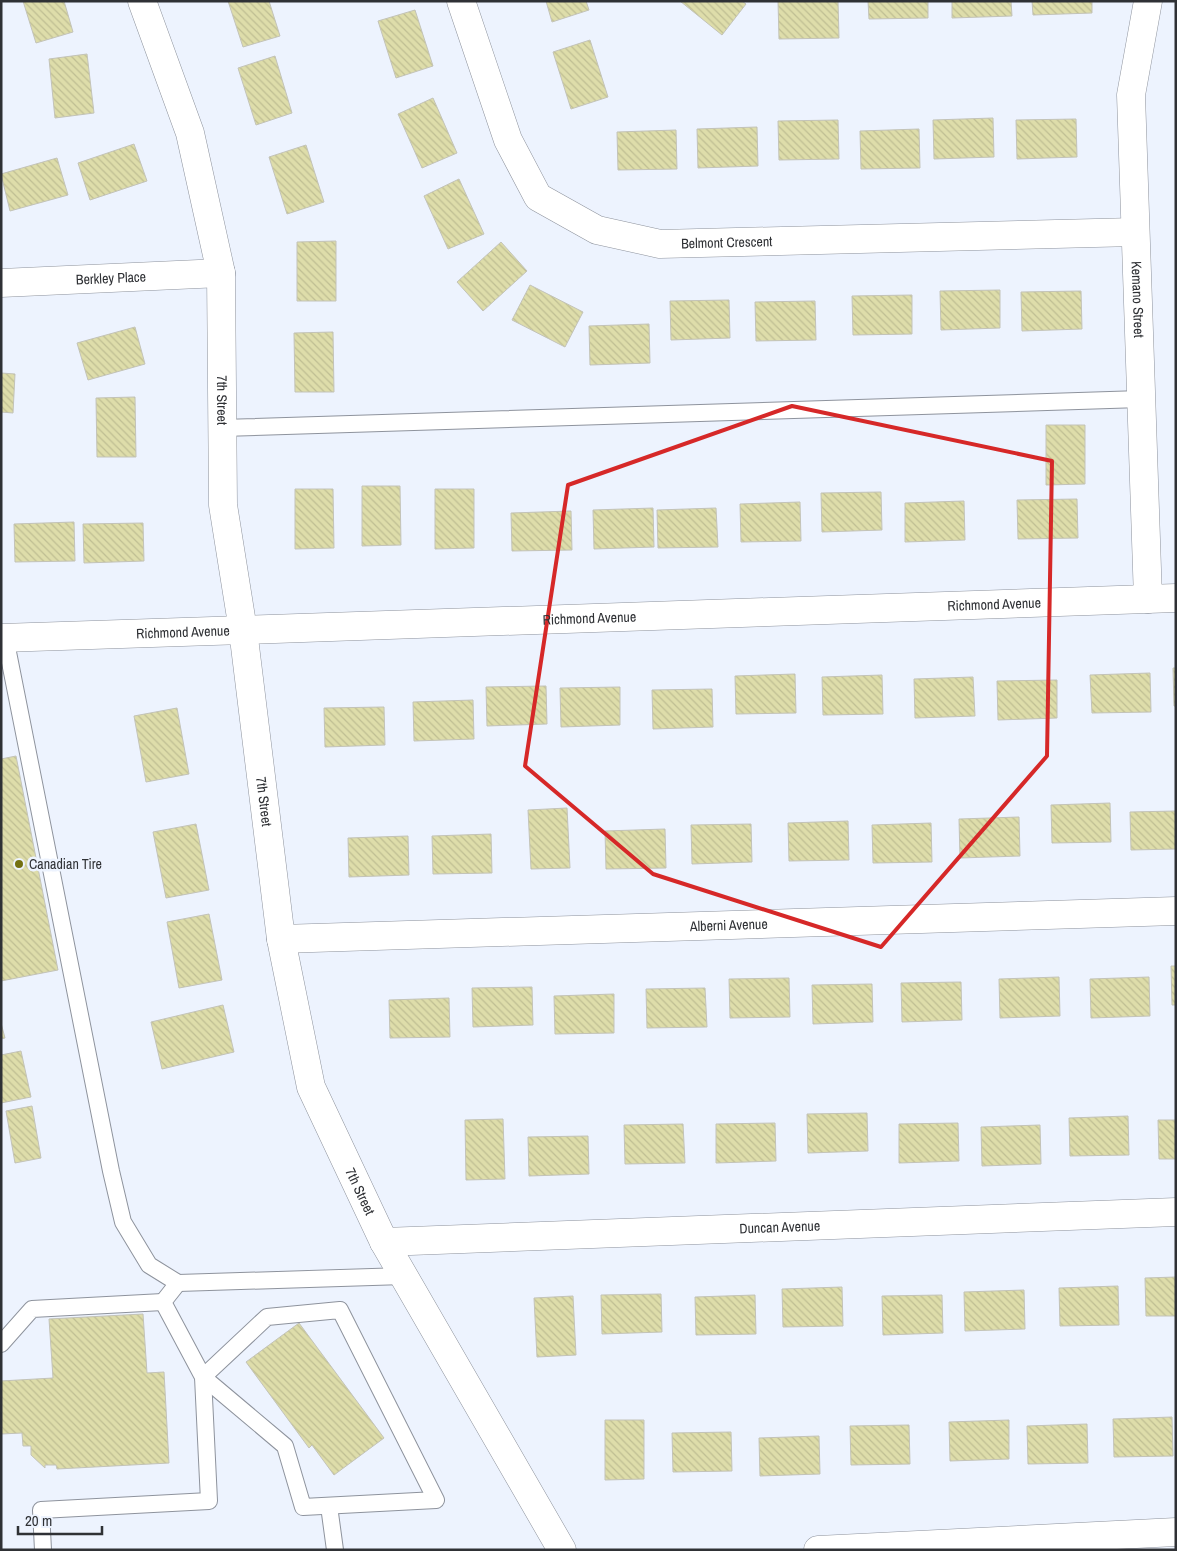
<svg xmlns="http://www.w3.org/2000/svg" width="1177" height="1551" font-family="'Archivo Narrow',sans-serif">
  <defs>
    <pattern id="building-back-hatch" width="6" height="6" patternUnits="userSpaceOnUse" patternTransform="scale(1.25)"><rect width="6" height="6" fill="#deddaa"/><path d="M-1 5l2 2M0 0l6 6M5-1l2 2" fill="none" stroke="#bfbe93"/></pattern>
  </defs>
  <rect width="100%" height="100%" fill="#edf3fe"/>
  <g fill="url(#building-back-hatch)" stroke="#c3c3b8">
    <path d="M23,1H64L73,32L36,43Z"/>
    <path d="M228,1H269L280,36L243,47Z"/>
    <path d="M546,1H586L589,10L552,22Z"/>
    <path d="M680,1H742L746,4L722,35Z"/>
    <path d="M778,1H838L839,38L779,39Z"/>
    <path d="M868,1H928V18L869,19Z"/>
    <path d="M952,1H1011L1012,16L952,18Z"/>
    <path d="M1032,1H1092V13L1033,15Z"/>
    <path d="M415,10L433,66L396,78L378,21Z"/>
    <path d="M590,40L608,97L571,109L553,52Z"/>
    <path d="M87,54L94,113L55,118L49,59Z"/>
    <path d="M275,56L292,113L256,125L238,68Z"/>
    <path d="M433,98L457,153L422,168L398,114Z"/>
    <path d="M993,118L994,157L934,159L933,120Z"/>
    <path d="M1076,119L1077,157L1017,159L1016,120Z"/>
    <path d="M838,120L839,159L779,160L778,121Z"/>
    <path d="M757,127L758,166L698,168L697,129Z"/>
    <path d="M919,129L920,168L861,169L860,131Z"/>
    <path d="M676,130L677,169L618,170L617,132Z"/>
    <path d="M134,144L147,181L90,200L78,163Z"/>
    <path d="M306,145L324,202L287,214L269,157Z"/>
    <path d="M57,158L68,195L10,211L1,174Z"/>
    <path d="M459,179L484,234L448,249L424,196Z"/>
    <path d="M336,241V301H297V242Z"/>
    <path d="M501,242L527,271L483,311L457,282Z"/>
    <path d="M530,285L583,312L565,347L512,320Z"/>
    <path d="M1000,290V328L941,330L940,291Z"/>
    <path d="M1081,291L1082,329L1022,331L1021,292Z"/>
    <path d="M912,295V334L853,335L852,296Z"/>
    <path d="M729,300L730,338L671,340L670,301Z"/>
    <path d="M815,301L816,340L756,341L755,302Z"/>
    <path d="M649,324L650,363L590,365L589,326Z"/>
    <path d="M135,327L145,364L88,380L77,343Z"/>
    <path d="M333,332L334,392H295L294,333Z"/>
    <path d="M1,373L15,374L13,413L1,412Z"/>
    <path d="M135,397L136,457H97L96,398Z"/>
    <path d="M1046,425H1085V484L1046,485Z"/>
    <path d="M362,486H400L401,545L362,546Z"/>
    <path d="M295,489H333L334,548L295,549Z"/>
    <path d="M435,489H474V548L435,549Z"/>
    <path d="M881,492L882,530L822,532L821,493Z"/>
    <path d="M1077,499L1078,538L1018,539L1017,500Z"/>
    <path d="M964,501L965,540L905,542V503Z"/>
    <path d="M800,502L801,541L741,542L740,504Z"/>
    <path d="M653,508L654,547L594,549L593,510Z"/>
    <path d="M716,508L718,547L658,548L657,510Z"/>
    <path d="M571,511L572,550L512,551L511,513Z"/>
    <path d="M74,522L75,561L15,562L14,524Z"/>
    <path d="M143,523L144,561L84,563L83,524Z"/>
    <path d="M1173,668H1176V706H1174Z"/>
    <path d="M1150,673L1151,712L1092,713L1090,675Z"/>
    <path d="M795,674L796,713L736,714L735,676Z"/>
    <path d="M882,675L883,714L823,715L822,677Z"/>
    <path d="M973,677L975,716L915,718L914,679Z"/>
    <path d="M1057,680V718L998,720L997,681Z"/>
    <path d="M546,686L547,724L487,726L486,687Z"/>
    <path d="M620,687V725L561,727L560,688Z"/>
    <path d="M712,689L713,727L653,729L652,690Z"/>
    <path d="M473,700L474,739L414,741L413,702Z"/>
    <path d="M384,707L385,745L325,747L324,708Z"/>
    <path d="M177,708L189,774L146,782L134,716Z"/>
    <path d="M16,756L58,970L1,981V759Z"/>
    <path d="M1110,803L1111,842L1052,843L1051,805Z"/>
    <path d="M567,808L570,868L531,869L528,810Z"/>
    <path d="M1176,811V849L1131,850L1130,812Z"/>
    <path d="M1019,817L1020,856L960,858L959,819Z"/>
    <path d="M848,821L849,860L789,861L788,823Z"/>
    <path d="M931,823L932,862L873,863L872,825Z"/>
    <path d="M196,824L209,890L166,898L153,832Z"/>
    <path d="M751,824L752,862L692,864L691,825Z"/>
    <path d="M665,829L666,868L606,869L605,831Z"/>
    <path d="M491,834L492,873L433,874L432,836Z"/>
    <path d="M408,836L409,875L349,877L348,838Z"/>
    <path d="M209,914L222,980L179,988L167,922Z"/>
    <path d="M1171,966H1176V1005H1172Z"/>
    <path d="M1059,977L1060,1016L1000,1018L999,979Z"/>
    <path d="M1149,977L1150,1016L1091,1018L1090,979Z"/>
    <path d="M789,978L790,1017L730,1018L729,979Z"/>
    <path d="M961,982L962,1020L902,1022L901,983Z"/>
    <path d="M872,984L873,1022L813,1024L812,985Z"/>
    <path d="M532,987L533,1025L473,1027L472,988Z"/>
    <path d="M705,988L707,1027L647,1028L646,989Z"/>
    <path d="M614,994V1033L555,1034L554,996Z"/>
    <path d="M449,998L450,1037L390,1038L389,1000Z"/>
    <path d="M223,1005L234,1052L162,1069L151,1022Z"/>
    <path d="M1,1023L5,1038L1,1039Z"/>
    <path d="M21,1051L31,1097L1,1103V1055Z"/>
    <path d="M32,1106L41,1158L15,1163L6,1111Z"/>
    <path d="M867,1113L868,1151L808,1153L807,1114Z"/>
    <path d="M1128,1116L1129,1155L1070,1156L1069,1118Z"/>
    <path d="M503,1119L505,1179L466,1180L465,1120Z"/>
    <path d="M1158,1120H1176V1159H1159Z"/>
    <path d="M775,1123L776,1161L716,1163V1124Z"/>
    <path d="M958,1123L959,1161L899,1163V1124Z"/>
    <path d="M683,1124L685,1163L625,1164L624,1125Z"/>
    <path d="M1040,1125L1041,1164L982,1166L981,1127Z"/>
    <path d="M588,1136L589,1174L529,1176L528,1137Z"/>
    <path d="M1176,1277V1316H1146L1145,1278Z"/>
    <path d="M1118,1286L1119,1325L1060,1326L1059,1288Z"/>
    <path d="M842,1287L843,1326L783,1327L782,1289Z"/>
    <path d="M1024,1290L1025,1329L965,1331L964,1292Z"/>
    <path d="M661,1294L662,1332L602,1334L601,1295Z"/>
    <path d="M755,1295L756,1334L696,1335L695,1297Z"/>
    <path d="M942,1295L943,1333L883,1335L882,1296Z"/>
    <path d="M573,1296L576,1355L537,1357L534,1298Z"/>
    <path d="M143,1314L147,1373L164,1372L169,1463L57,1469L56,1465H45V1468L31,1455V1446H23L22,1433L1,1434V1381L53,1378L49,1319Z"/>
    <path d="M299,1323L384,1438L334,1475L312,1445L309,1448L246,1362Z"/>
    <path d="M1172,1417L1173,1456L1114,1457L1113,1419Z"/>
    <path d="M605,1420H644V1479L605,1480Z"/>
    <path d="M1009,1420V1459L950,1461L949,1422Z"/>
    <path d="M1087,1424L1088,1463L1028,1464L1027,1426Z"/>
    <path d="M909,1425L910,1464L851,1465L850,1426Z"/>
    <path d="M731,1432L732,1471L673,1472L672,1433Z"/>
    <path d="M819,1436L820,1474L760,1476L759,1438Z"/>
  </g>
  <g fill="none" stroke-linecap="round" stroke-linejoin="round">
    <g stroke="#8e939d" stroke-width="18">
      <g id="lane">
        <path d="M222,428L1141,399"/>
        <path d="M5,637L111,1171L123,1222L149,1265L178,1283L404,1276"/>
        <path d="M340,1310L436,1500L303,1507L285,1446L203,1377L267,1317Z"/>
        <path d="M1,1344L32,1309L163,1302"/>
        <path d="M329,1506L335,1550"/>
        <path d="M43,1550L41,1510L209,1501L203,1377L163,1302L178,1283"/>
      </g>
    </g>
    <g stroke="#8e939d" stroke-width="29">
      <g id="street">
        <path id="s1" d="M142,1L190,133L221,273L223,505L243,630L1176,598"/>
        <path id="s2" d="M461,1L508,140L538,197L597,230L660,244L1135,232"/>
        <path id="s3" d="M1148,1L1131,95L1148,599"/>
        <path id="s4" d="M1,283L221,273"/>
        <path id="s5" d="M281,939L1176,911"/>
        <path id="s6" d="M384,1242L1176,1212"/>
        <path d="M818,1550L1176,1532"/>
      </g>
    </g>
    <g stroke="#8e939d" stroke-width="29">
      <g id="secondary">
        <path id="s7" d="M1,638L243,630L281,939L311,1087L384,1242L562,1550"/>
      </g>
    </g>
    <use href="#lane" stroke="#fff" stroke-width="16"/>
    <use href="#street" stroke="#fff" stroke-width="28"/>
    <use href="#secondary" stroke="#fff" stroke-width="28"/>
  </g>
  <path fill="none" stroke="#d62828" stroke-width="4" stroke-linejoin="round" d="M792,406L1052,461L1047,756L881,947L653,874L525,766L568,485Z"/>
  <circle fill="#737011" stroke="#edf3fe" stroke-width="2" cx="19" cy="864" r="5"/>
  <g text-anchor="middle" stroke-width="5" stroke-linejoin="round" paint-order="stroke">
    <g font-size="14" fill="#2f3135" stroke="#edf3fe">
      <text dy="5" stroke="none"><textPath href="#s2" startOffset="410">Belmont Crescent</textPath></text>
      <text dy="5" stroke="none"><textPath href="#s4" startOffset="110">Berkley Place</textPath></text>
      <text dy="5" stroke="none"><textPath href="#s3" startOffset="300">Kemano Street</textPath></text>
      <text dy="5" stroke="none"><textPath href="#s1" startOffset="411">7th Street</textPath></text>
      <text dy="5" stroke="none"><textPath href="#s1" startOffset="1394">Richmond Avenue</textPath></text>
      <text dy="5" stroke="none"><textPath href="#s1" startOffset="989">Richmond Avenue</textPath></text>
      <text dy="5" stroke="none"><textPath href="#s7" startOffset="182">Richmond Avenue</textPath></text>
      <text dy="5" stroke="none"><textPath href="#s7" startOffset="415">7th Street</textPath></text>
      <text dy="5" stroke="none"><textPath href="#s5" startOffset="448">Alberni Avenue</textPath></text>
      <text dy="5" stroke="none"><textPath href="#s7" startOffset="820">7th Street</textPath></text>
      <text dy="5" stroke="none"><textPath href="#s6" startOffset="396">Duncan Avenue</textPath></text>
    </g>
    <g font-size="14" fill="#2f3135" stroke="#edf3fe" text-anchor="start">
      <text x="29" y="869">Canadian Tire</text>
    </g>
  </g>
  <rect width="1177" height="1551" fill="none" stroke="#2f3135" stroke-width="5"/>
  <path d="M18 1526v8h84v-8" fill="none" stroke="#2f3135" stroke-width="2.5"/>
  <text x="25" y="1526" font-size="15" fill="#2f3135" stroke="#edf3fe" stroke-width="4" paint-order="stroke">20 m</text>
</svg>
